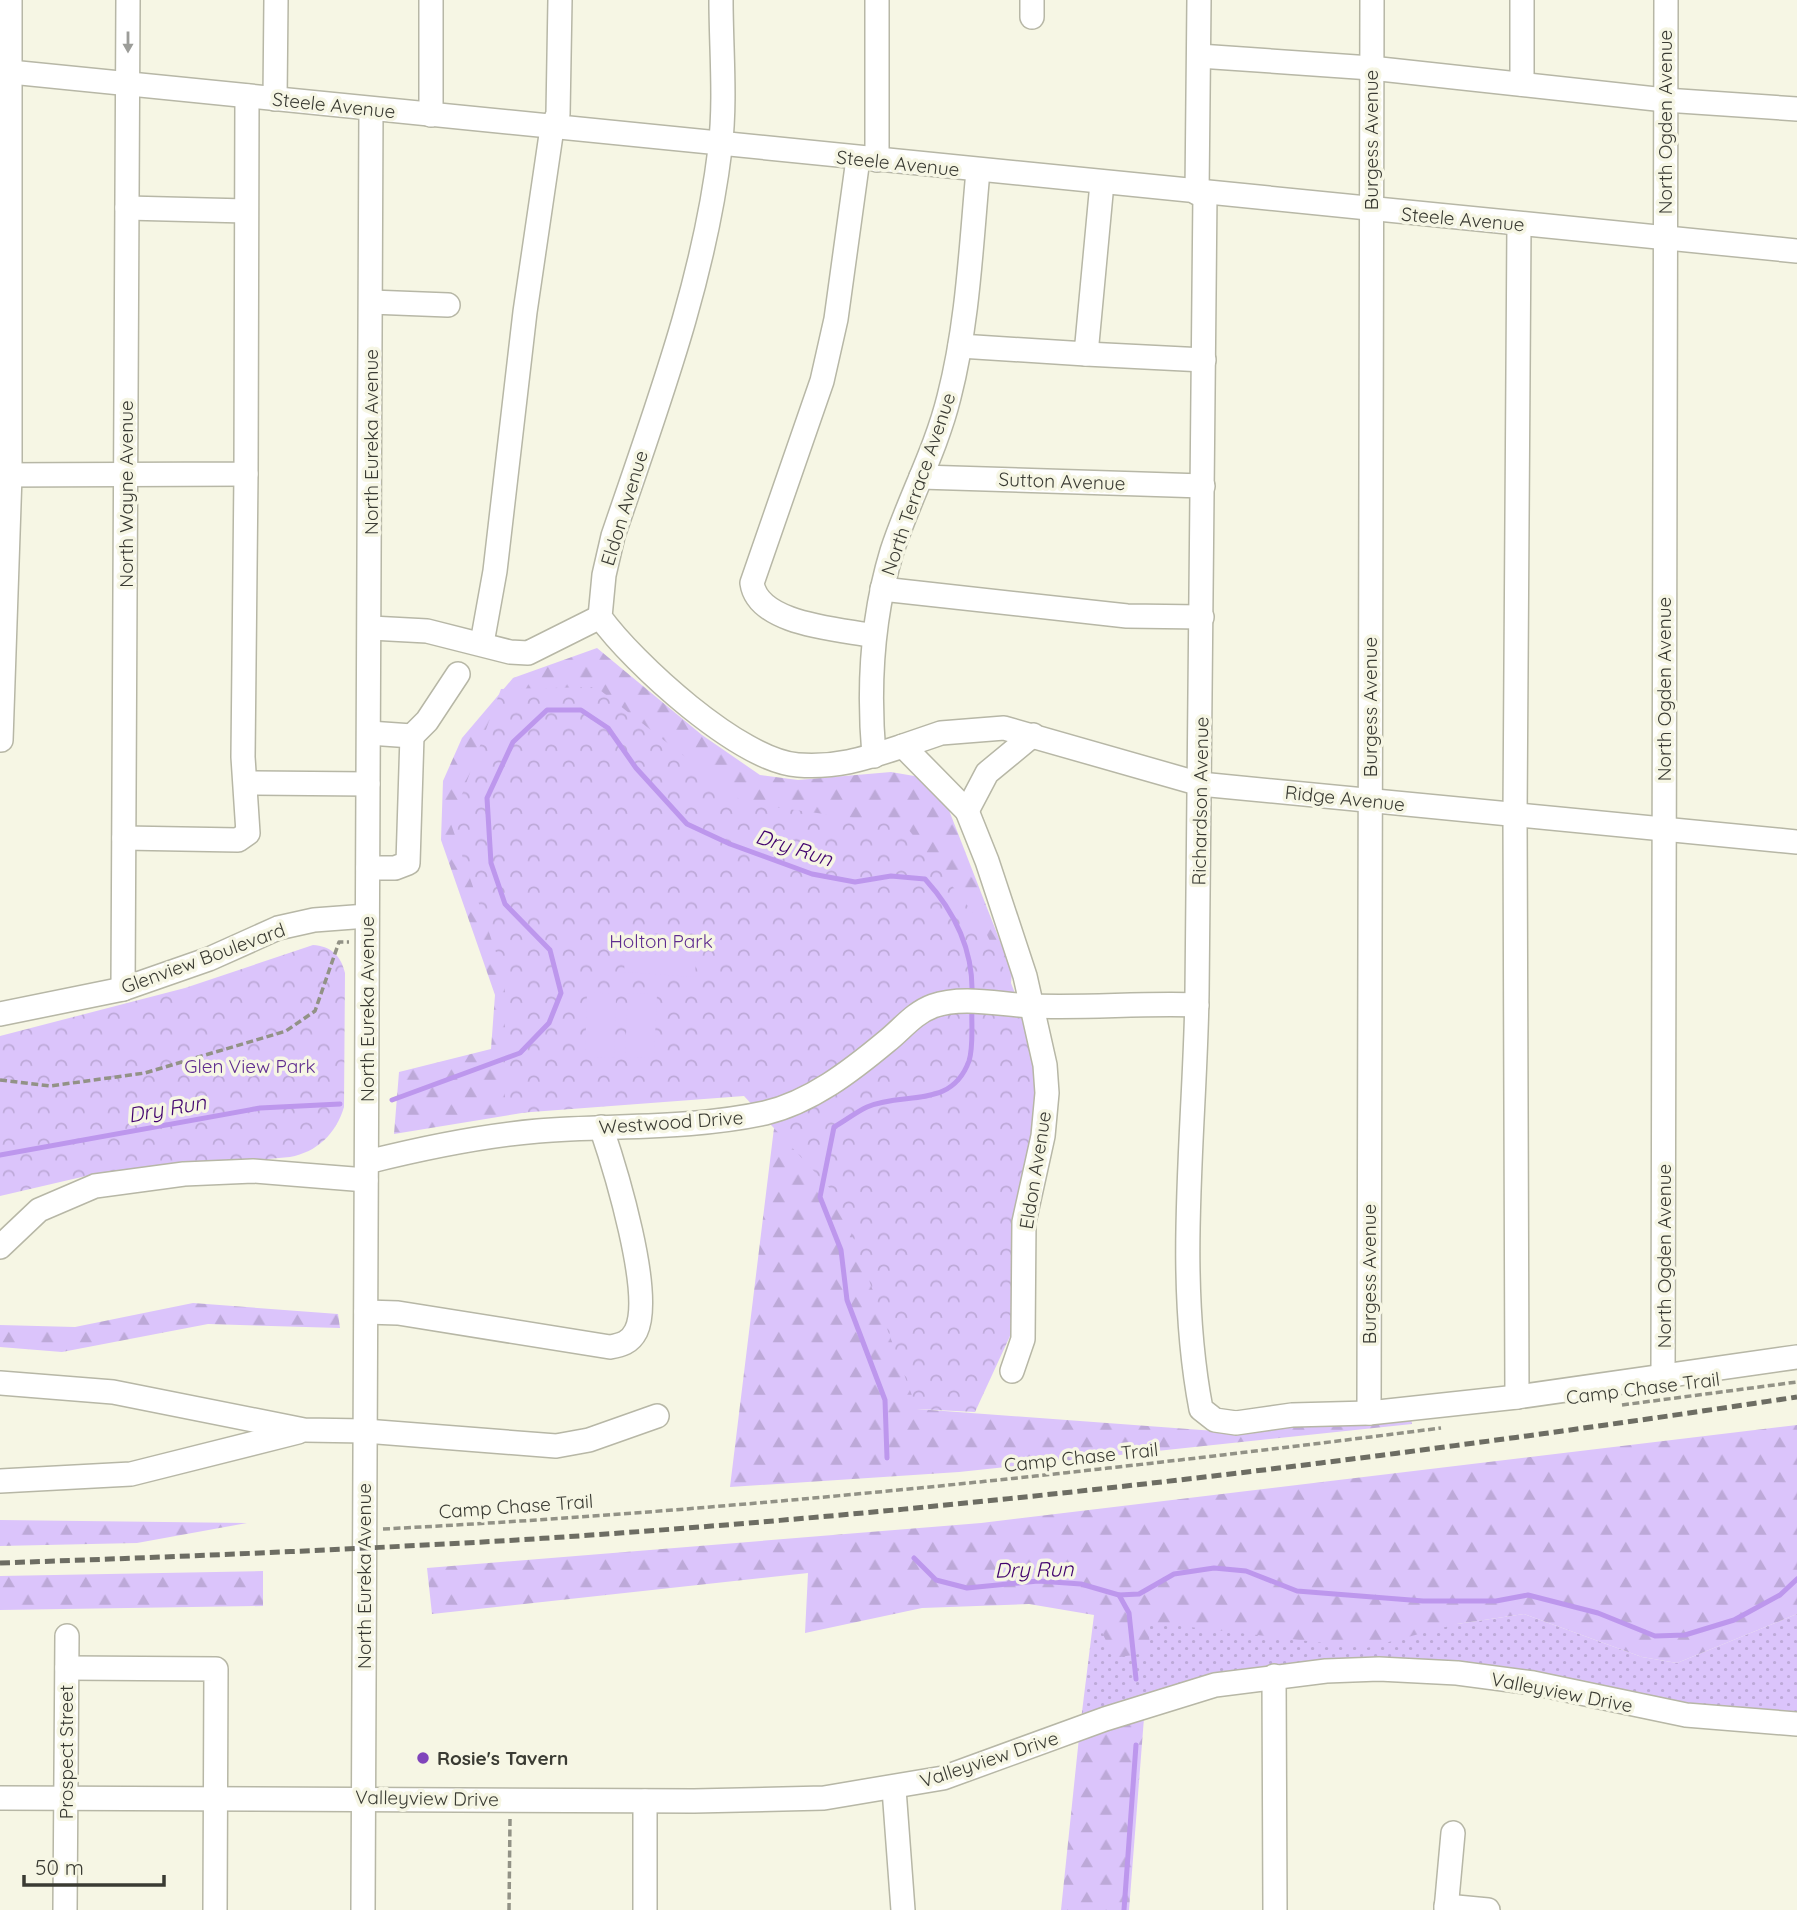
<svg xmlns="http://www.w3.org/2000/svg" width="1797" height="1910" font-family="Quicksand,sans-serif">
  <defs>
    <pattern id="grass-dots" width="8" height="8" patternUnits="userSpaceOnUse" patternTransform="scale(1.75)"><rect width="8" height="8" fill="#dbc4fb"/><path d="M2 2h.1M6 6h.1" fill="none" stroke="#bda9d8" stroke-width="1.8" stroke-linecap="round"/></pattern>
    <pattern id="forest-firs" width="22" height="20" patternUnits="userSpaceOnUse" patternTransform="scale(1.75)"><rect width="22" height="20" fill="#dbc4fb"/><path d="M5 1l3.5 6h-7zM16 11l3.5 6h-7z" fill="#bda9d8"/></pattern>
    <pattern id="park-crowns" width="20" height="18" patternUnits="userSpaceOnUse" patternTransform="scale(1.75)"><rect width="20" height="18" fill="#dbc4fb"/><path d="M2 6a3 3 0 1 1 6 0M12 15a3 3 0 1 1 6 0" fill="none" stroke="#bda9d8"/></pattern>
  </defs>
  <rect width="100%" height="100%" fill="#f6f6e4"/>
  <path fill="url(#grass-dots)" d="M1524,1614L1642,1657L1677,1663L1797,1614V1724L1533,1683L1326,1671L1080,1728L1094,1615L1207,1628L1457,1624Z"/>
  <g fill="url(#forest-firs)">
    <path d="M597,648L702,735L760,775L798,780L891,772L920,777L945,800L1012,972L1011,983L956,984L528,1112L394,1134L399,1072L491,1049L495,995L441,840L443,781L462,738L513,678Z"/>
    <path d="M917,1072V1409L1215,1431L1411,1418L1412,1424L959,1472L730,1487L774,1128Z"/>
    <path d="M193,1303L338,1314L340,1328L208,1324L62,1352L0,1347V1325L75,1327Z"/>
    <path d="M1797,1425V1614L1677,1663L1642,1657L1524,1614L1457,1624L1366,1648L1147,1622L1151,1652L1114,1658L1094,1615L1029,1604L922,1608L805,1633L808,1573L432,1614L427,1568L981,1523Z"/>
    <path d="M0,1520L247,1523L137,1543L0,1546Z"/>
    <path d="M263,1571V1606L0,1610V1576Z"/>
    <path d="M1145,1705L1129,1910H1061L1080,1728Z"/>
  </g>
  <g fill="url(#park-crowns)">
    <path d="M596,687L744,803L905,825L981,923L1011,983L1037,1051L1040,1115L1016,1323L975,1412L917,1409L838,1197L744,1096L505,1114V978L451,824L501,689Z"/>
    <path d="M313,945C330,946 341,955 345,973L344,1107C336,1134 317,1152 290,1157L86,1176L0,1196V1036L185,988Z"/>
  </g>
  <g fill="#dbc4fb">
    <path d="M627,932L697,937L695,977L624,972Z"/>
    <path d="M587,992L616,994L614,1058L585,1057Z"/>
    <path d="M628,993L657,994L654,1058L625,1057Z"/>
  </g>
  <g fill="none" stroke-linecap="round" stroke-linejoin="round">
    <g stroke="#bd97ed" stroke-width="5">
      <path d="M392,1100L520,1053L549,1023L561,993L550,950L505,904L491,863L487,798L513,742L547,710H581L608,728L636,768L687,824L730,844L812,874L855,882L891,876L925,879C955,912 974,951 972,997"/>
      <path d="M0,1155L260,1108L340,1104"/>
      <path d="M887,1458L885,1400L847,1300L841,1250L820,1197L834,1127C845,1121 856,1112 867,1107C904,1091 951,1110 969,1061C974,1046 971,1022 972,1006"/>
      <path d="M914,1558L936,1580L967,1588L1038,1581L1081,1584L1119,1595L1139,1594L1174,1574L1214,1568L1246,1571L1297,1591L1423,1601H1496L1528,1595L1598,1613L1655,1636L1685,1635L1734,1620L1780,1595L1797,1579"/>
      <path d="M1119,1595L1129,1613L1136,1679"/>
      <path d="M1124,1910L1136,1745"/>
    </g>
    <g stroke="#b7b7a6" stroke-width="26">
      <g id="minor">
        <path d="M721,0C721,49 726,100 720,149C704,283 656,409 613,536L604,575L600,617C633,663 740,761 798,765C838,768 866,758 903,746L967,811L987,861L1025,976L1045,1065L1047,1093L1043,1136L1024,1222L1023,1339L1012,1371"/>
        <path d="M1522,0V84"/>
        <path d="M1032,17V0"/>
        <path d="M1199,56L1371,68L1665,100L1797,109"/>
        <path d="M0,71L1797,251"/>
        <path d="M275,99L276,0"/>
        <path d="M431,115V0"/>
        <path d="M858,159L836,319L822,381L752,583C758,625 840,629 874,636"/>
        <path d="M877,160V0"/>
        <path d="M1197,193L1199,0"/>
        <path d="M1205,193C1203,460 1201,727 1197,994C1195,1131 1175,1273 1201,1409L1215,1420L1236,1423L1292,1415L1369,1413L1517,1397L1797,1357"/>
        <path d="M127,208L246,211"/>
        <path d="M371,302L448,305"/>
        <path d="M960,346L1086,354L1102,183"/>
        <path d="M1086,354L1204,360"/>
        <path d="M0,475L246,474L247,96"/>
        <path d="M921,477L1203,486"/>
        <path d="M882,589L1127,616L1202,617"/>
        <path d="M371,628L427,631L510,652L528,653L600,617"/>
        <path d="M482,643L495,571L525,312L552,128L558,114L560,0"/>
        <path d="M412,736L427,721L458,674"/>
        <path d="M1,740L10,475V0"/>
        <path d="M903,746L941,733L1004,728L1200,784L1797,842"/>
        <path d="M874,756C868,687 872,617 892,551C909,499 936,450 949,397C968,323 971,246 978,171"/>
        <path d="M247,783L368,784"/>
        <path d="M967,811L987,773L1033,735"/>
        <path d="M124,838L238,840L248,833L243,757L246,474"/>
        <path d="M368,868H395L408,863L412,736L369,733"/>
        <path d="M123,989L128,0"/>
        <path d="M0,1014L123,989L209,959L278,928L314,920L367,916"/>
        <path d="M367,1162C423,1148 480,1136 538,1131C613,1125 692,1129 765,1113C811,1102 851,1071 887,1041C902,1029 914,1013 933,1006C963,995 1002,1005 1033,1006C1088,1008 1142,1003 1197,1005"/>
        <path d="M0,1247L39,1210L95,1186L184,1174L253,1171L366,1180"/>
        <path d="M366,1312L398,1313L610,1347C621,1345 630,1343 636,1331C654,1294 615,1168 601,1127"/>
        <path d="M1663,1377L1666,0"/>
        <path d="M0,1383L113,1392L304,1430L365,1431L556,1446L589,1440L657,1416"/>
        <path d="M1517,1397L1515,815L1519,224"/>
        <path d="M1369,1413L1372,0"/>
        <path d="M0,1481L131,1474L298,1432"/>
        <path d="M67,1668L216,1669L215,1910"/>
        <path d="M1274,1676L1275,1910"/>
        <path d="M894,1789L903,1910"/>
        <path d="M0,1798L694,1801L824,1798L943,1778L1105,1719L1215,1685L1326,1671L1379,1669L1457,1673L1533,1683L1686,1715L1797,1724"/>
        <path d="M1446,1906L1488,1910"/>
        <path d="M65,1910L67,1636"/>
        <path d="M363,1910L371,109"/>
        <path d="M645,1910V1801"/>
        <path d="M1446,1910L1453,1833"/>
      </g>
    </g>
    <g stroke="#929286" stroke-width="3.5" stroke-dasharray="7 3.5" stroke-linecap="butt">
      <path d="M0,1080L50,1086L145,1073L286,1031L315,1011L339,942H349"/>
      <path d="M1622,1405L1797,1382"/>
      <path d="M383,1529C736,1511 1090,1473 1441,1428"/>
      <path d="M509,1910L510,1819"/>
    </g>
    <use href="#minor" stroke="#fff" stroke-width="23"/>
    <path stroke="#6d6d63" stroke-width="5" stroke-dasharray="10 5" stroke-linecap="butt" d="M0,1563C172,1557 345,1550 517,1540C945,1513 1372,1461 1797,1397"/>
  </g>
  <defs><path id="oneway-solid" d="M-6-.8H1V-3.2L6.5 0L1 3.2V.8H-6Z" transform="scale(1.75)"/></defs>
  <use fill="#9c9d99" href="#oneway-solid" transform="translate(128 42) rotate(90)"/>
  <circle fill="#8045bb" stroke="#f6f6e4" stroke-width="2.5" cx="423" cy="1758" r="7"/>
  <g text-anchor="middle" stroke-width="7" stroke-linejoin="round" paint-order="stroke">
    <g font-size="19" fill="#3a3b33" stroke="#f6f6e4">
      <text transform="translate(334 105) rotate(6)" y="7">Steele Avenue</text>
      <text transform="translate(1665 122) rotate(-90)" y="7">North Ogden Avenue</text>
      <text transform="translate(1371 140) rotate(-90)" y="7">Burgess Avenue</text>
      <text transform="translate(898 163) rotate(6)" y="7">Steele Avenue</text>
      <text transform="translate(1463 219) rotate(5)" y="7">Steele Avenue</text>
      <text transform="translate(371 442) rotate(-90)" y="7">North Eureka Avenue</text>
      <text transform="translate(1062 481) rotate(2)" y="7">Sutton Avenue</text>
      <text transform="translate(918 484) rotate(-71)" y="7">North Terrace Avenue</text>
      <text transform="translate(126 494) rotate(-90)" y="7">North Wayne Avenue</text>
      <text transform="translate(624 508) rotate(-73)" y="7">Eldon Avenue</text>
      <text transform="translate(1664 689) rotate(-90)" y="7">North Ogden Avenue</text>
      <text transform="translate(1370 707) rotate(-90)" y="7">Burgess Avenue</text>
      <text transform="translate(1345 798) rotate(6)" y="7">Ridge Avenue</text>
      <text transform="translate(1200 801) rotate(-89)" y="7">Richardson Avenue</text>
      <text transform="translate(203 958) rotate(-20)" y="7">Glenview Boulevard</text>
      <text transform="translate(367 1009) rotate(-90)" y="7">North Eureka Avenue</text>
      <text transform="translate(671 1122) rotate(-4)" y="7">Westwood Drive</text>
      <text transform="translate(1035 1170) rotate(-81)" y="7">Eldon Avenue</text>
      <text transform="translate(1664 1256) rotate(-90)" y="7">North Ogden Avenue</text>
      <text transform="translate(1369 1274) rotate(-90)" y="7">Burgess Avenue</text>
      <text transform="translate(1643 1388) rotate(-7)" y="7">Camp Chase Trail</text>
      <text transform="translate(1081 1457) rotate(-6)" y="7">Camp Chase Trail</text>
      <text transform="translate(516 1506) rotate(-4)" y="7">Camp Chase Trail</text>
      <text transform="translate(364 1576) rotate(-90)" y="7">North Eureka Avenue</text>
      <text transform="translate(1562 1692) rotate(11)" y="7">Valleyview Drive</text>
      <text transform="translate(66 1752) rotate(-90)" y="7">Prospect Street</text>
      <text transform="translate(989 1759) rotate(-18)" y="7">Valleyview Drive</text>
      <text transform="translate(427 1798) rotate(1)" y="7">Valleyview Drive</text>
    </g>
    <g font-size="19" fill="#5f2c8f" stroke="#f6f6e4">
      <text x="661" y="948">Holton Park</text>
      <text x="250" y="1073">Glen View Park</text>
    </g>
    <g font-size="19" font-weight="bold" fill="#3a3b33" stroke="#f6f6e4" text-anchor="start">
      <text x="437" y="1765">Rosie's Tavern</text>
    </g>
    <g font-size="21" font-style="italic" fill="#41026d" stroke="#f6f6e4">
      <text transform="translate(794 848) rotate(18)" y="7">Dry Run</text>
      <text transform="translate(167 1109) rotate(-10)" y="7">Dry Run</text>
      <text transform="translate(1034 1570) rotate(-1)" y="7">Dry Run</text>
    </g>
  </g>
  <path d="M24 1875v10h140v-10" fill="none" stroke="#3a3b33" stroke-width="3.5"/>
  <text x="35" y="1875" font-size="21" fill="#3a3b33" stroke="#f6f6e4" stroke-width="5" paint-order="stroke">50 m</text>
</svg>
